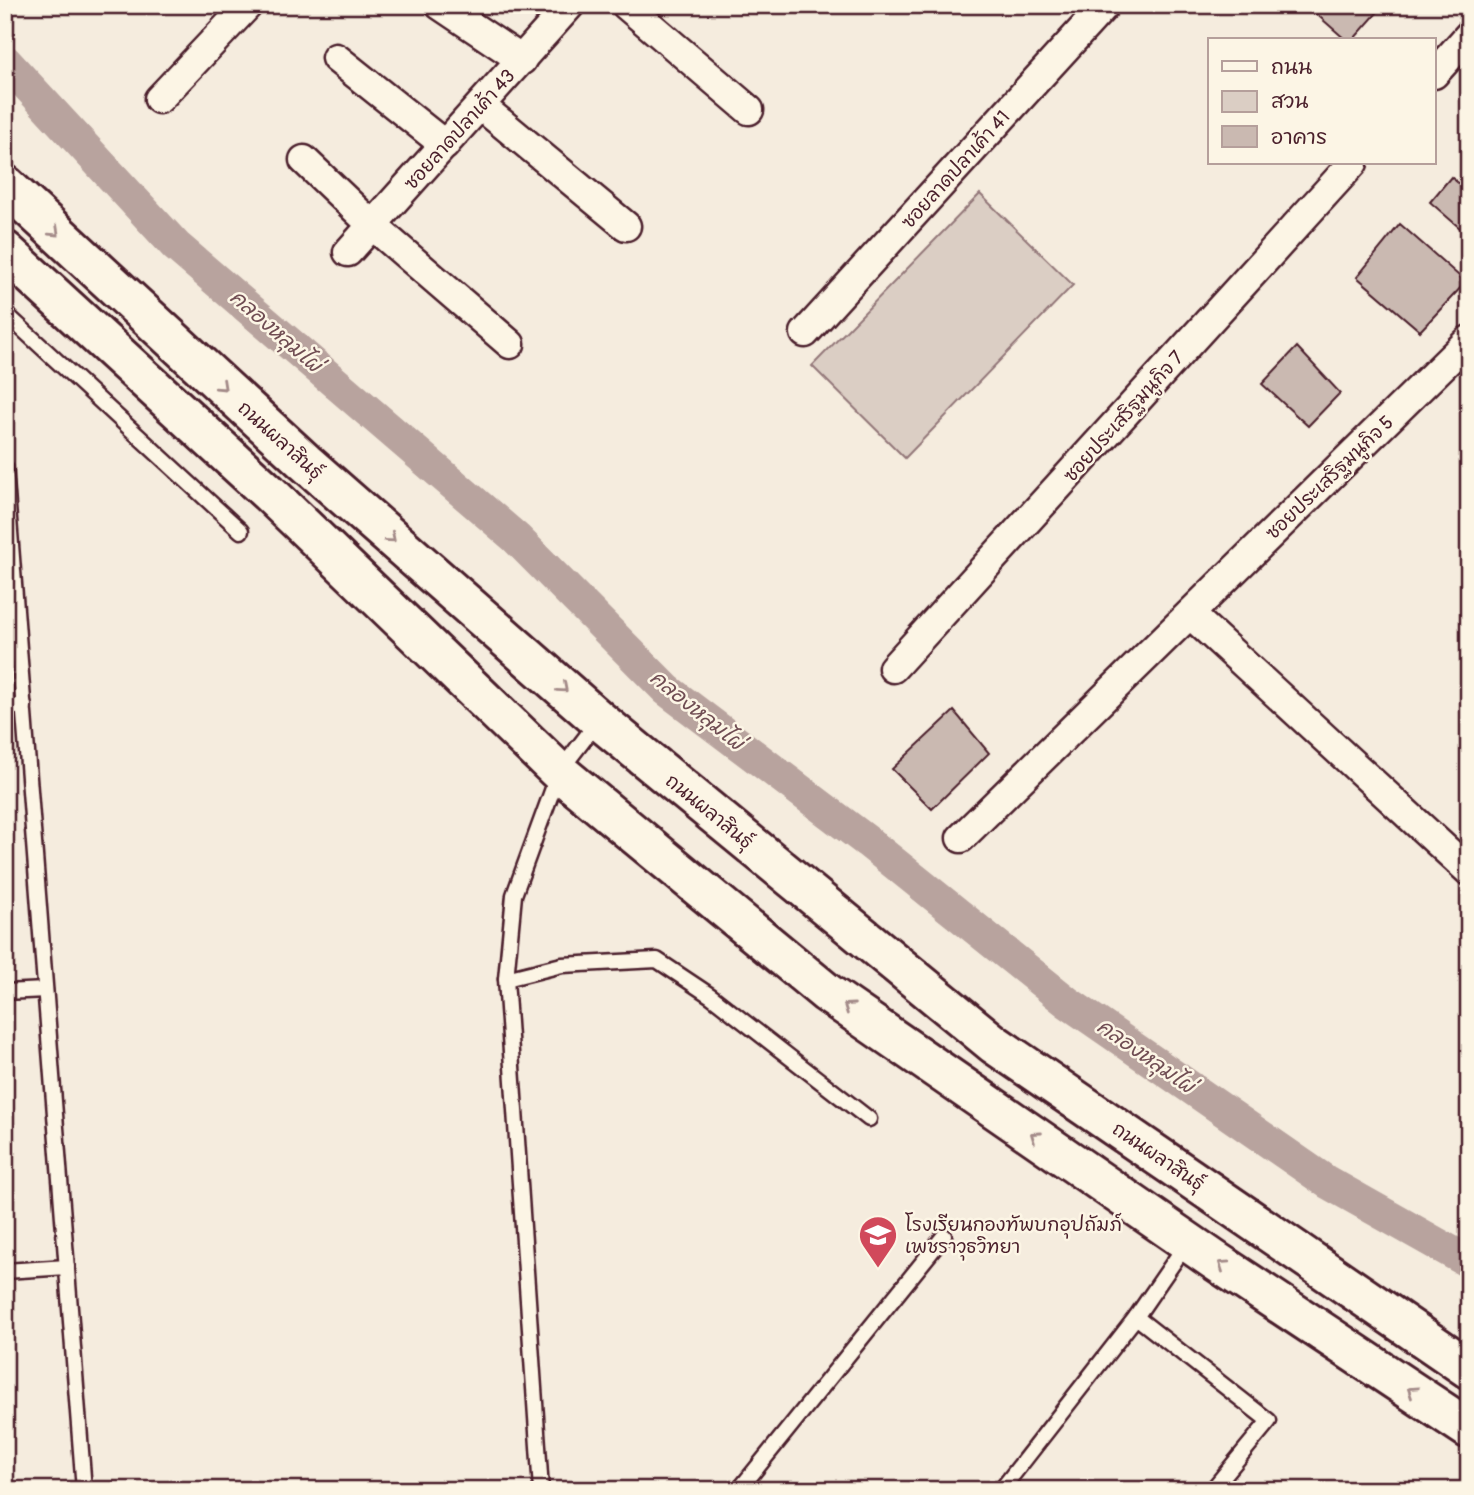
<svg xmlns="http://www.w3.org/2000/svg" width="1474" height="1495" font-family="Pangolin,'Playpen Sans Thai',sans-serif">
  <rect width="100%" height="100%" fill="#f5ecde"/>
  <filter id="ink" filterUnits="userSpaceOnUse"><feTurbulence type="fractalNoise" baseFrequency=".0143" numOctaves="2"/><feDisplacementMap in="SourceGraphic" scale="14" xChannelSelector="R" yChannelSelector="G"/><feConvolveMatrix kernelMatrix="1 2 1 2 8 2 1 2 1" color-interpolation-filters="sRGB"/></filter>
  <g filter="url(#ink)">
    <path fill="#dbcec4" stroke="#927678" stroke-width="2" d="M980,194L1073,285L905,458L812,366Z"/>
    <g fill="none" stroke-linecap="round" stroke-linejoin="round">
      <path stroke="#b8a39e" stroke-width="33" d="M5,61L176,246L516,538L667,690L868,842L1067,1002L1327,1182L1469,1262"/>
    </g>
    <g fill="#cab9b1" stroke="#4a1f2b" stroke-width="2">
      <path d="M1306,5H1384L1353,40H1346Z"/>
      <path d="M1451,177L1469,192V236L1430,202Z"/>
      <path d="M1400,224L1466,282L1420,331L1357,277Z"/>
      <path d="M1297,347L1340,393L1308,426L1262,384Z"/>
      <path d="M954,711L989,753L932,809L892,769Z"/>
    </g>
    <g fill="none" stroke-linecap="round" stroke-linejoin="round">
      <g stroke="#4a1f2b" stroke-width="19">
        <g id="lane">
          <path d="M5,313L241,531"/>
          <path d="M5,467L84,1490"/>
          <path d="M5,708L24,706"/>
          <path d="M506,979L562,965L657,960L711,996L869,1119"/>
          <path d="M5,992L45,990"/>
          <path d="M5,1271L67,1267"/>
          <path d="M1136,1317L1187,1243"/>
          <path d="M541,1490L506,979L514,895L559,772L599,720"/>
          <path d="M739,1490L944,1236"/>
          <path d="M1001,1490L1136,1317L1269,1421L1212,1490"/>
        </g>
      </g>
      <g stroke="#4a1f2b" stroke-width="33">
        <g id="street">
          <path d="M440,5L522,60"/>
          <path d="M626,5L749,110"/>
          <path d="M336,58L445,145"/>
          <path d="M1434,74L1469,35"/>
          <path d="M159,99L248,5"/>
          <path d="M481,106L626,226"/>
          <path d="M304,160L372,225L510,344"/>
          <path d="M348,252L570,5"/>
          <path d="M805,333L1105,5"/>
          <path d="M1190,614L1469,871"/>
          <path d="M893,668L1353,163"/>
          <path d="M961,838L1469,340"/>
        </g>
      </g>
      <g stroke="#4a1f2b" stroke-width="44">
        <g id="secondary">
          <path d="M5,185L305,462L599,720L994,1044L1469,1369"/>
          <path d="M5,251L269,493L559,772L827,993L1214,1260L1469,1429"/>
        </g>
      </g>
      <use href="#lane" stroke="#fcf5e5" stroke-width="14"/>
      <use href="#street" stroke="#fcf5e5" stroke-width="28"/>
      <use href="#secondary" stroke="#fcf5e5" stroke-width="38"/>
    </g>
    <defs><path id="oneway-chevron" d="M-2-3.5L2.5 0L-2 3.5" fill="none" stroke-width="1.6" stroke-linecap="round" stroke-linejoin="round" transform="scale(1.75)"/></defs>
    <g stroke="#a38a88">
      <use href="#oneway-chevron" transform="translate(55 232) rotate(43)"/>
      <use href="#oneway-chevron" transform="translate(222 386) rotate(43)"/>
      <use href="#oneway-chevron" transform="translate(391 538) rotate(41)"/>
      <use href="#oneway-chevron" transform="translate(563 688) rotate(41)"/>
      <use href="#oneway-chevron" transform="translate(848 1007) rotate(-145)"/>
      <use href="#oneway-chevron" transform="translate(1035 1136) rotate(-145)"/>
      <use href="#oneway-chevron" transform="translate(1223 1265) rotate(-146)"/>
      <use href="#oneway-chevron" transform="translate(1412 1391) rotate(-146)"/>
    </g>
  </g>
  <defs>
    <g id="school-pin" transform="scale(2.0125)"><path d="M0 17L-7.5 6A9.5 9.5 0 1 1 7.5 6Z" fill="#d1495b" stroke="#fcf5e5"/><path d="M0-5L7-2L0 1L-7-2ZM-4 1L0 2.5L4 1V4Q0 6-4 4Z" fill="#fff"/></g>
  </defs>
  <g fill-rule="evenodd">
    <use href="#school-pin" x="878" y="1235"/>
  </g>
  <g text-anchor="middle" stroke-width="5" stroke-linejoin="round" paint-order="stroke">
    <g font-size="19" fill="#4a1f2b" stroke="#fcf5e5">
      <text transform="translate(459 129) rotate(-48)" y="7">ซอยลาดปลาเค้า 43</text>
      <text transform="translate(955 169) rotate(-48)" y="7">ซอยลาดปลาเค้า 41</text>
      <text transform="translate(1123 416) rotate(-48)" y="7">ซอยประเสริฐมนูกิจ 7</text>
      <text transform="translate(281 440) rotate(42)" y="7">ถนนผลาสินธุ์</text>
      <text transform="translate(1329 477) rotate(-44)" y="7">ซอยประเสริฐมนูกิจ 5</text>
      <text transform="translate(710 811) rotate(39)" y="7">ถนนผลาสินธุ์</text>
      <text transform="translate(1159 1156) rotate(34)" y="7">ถนนผลาสินธุ์</text>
    </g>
    <g font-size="19" fill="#4a1f2b" stroke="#fcf5e5" text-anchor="start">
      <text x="905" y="1231">โรงเรียนกองทัพบกอุปถัมภ์<tspan x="905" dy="22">เพชราวุธวิทยา</tspan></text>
    </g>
    <g font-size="21" font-style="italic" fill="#704d53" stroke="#fcf5e5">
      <text transform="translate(276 331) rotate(41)" y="7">คลองหลุมไผ่</text>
      <text transform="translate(697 710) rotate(39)" y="7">คลองหลุมไผ่</text>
      <text transform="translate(1146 1056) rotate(35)" y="7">คลองหลุมไผ่</text>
    </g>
  </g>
  <rect width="1474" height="1495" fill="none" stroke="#fcf5e5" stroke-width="28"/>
  <rect x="14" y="14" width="1446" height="1467" fill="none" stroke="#4a1f2b" stroke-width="2.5" filter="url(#ink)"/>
  <rect x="1208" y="38" width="228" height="126" fill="#fcf5e5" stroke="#b59f9b" stroke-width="2"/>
  <rect x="1222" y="61" width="35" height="10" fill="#fcf5e5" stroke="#b59f9b" stroke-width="2"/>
  <text x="1271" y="74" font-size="21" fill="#4a1f2b">ถนน</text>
  <rect x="1222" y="91" width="35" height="21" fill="#dbcec4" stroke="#b59f9b" stroke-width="2"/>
  <text x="1271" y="108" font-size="21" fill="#4a1f2b">สวน</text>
  <rect x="1222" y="126" width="35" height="21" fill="#cab9b1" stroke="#b59f9b" stroke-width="2"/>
  <text x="1271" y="144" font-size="21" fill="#4a1f2b">อาคาร</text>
</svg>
